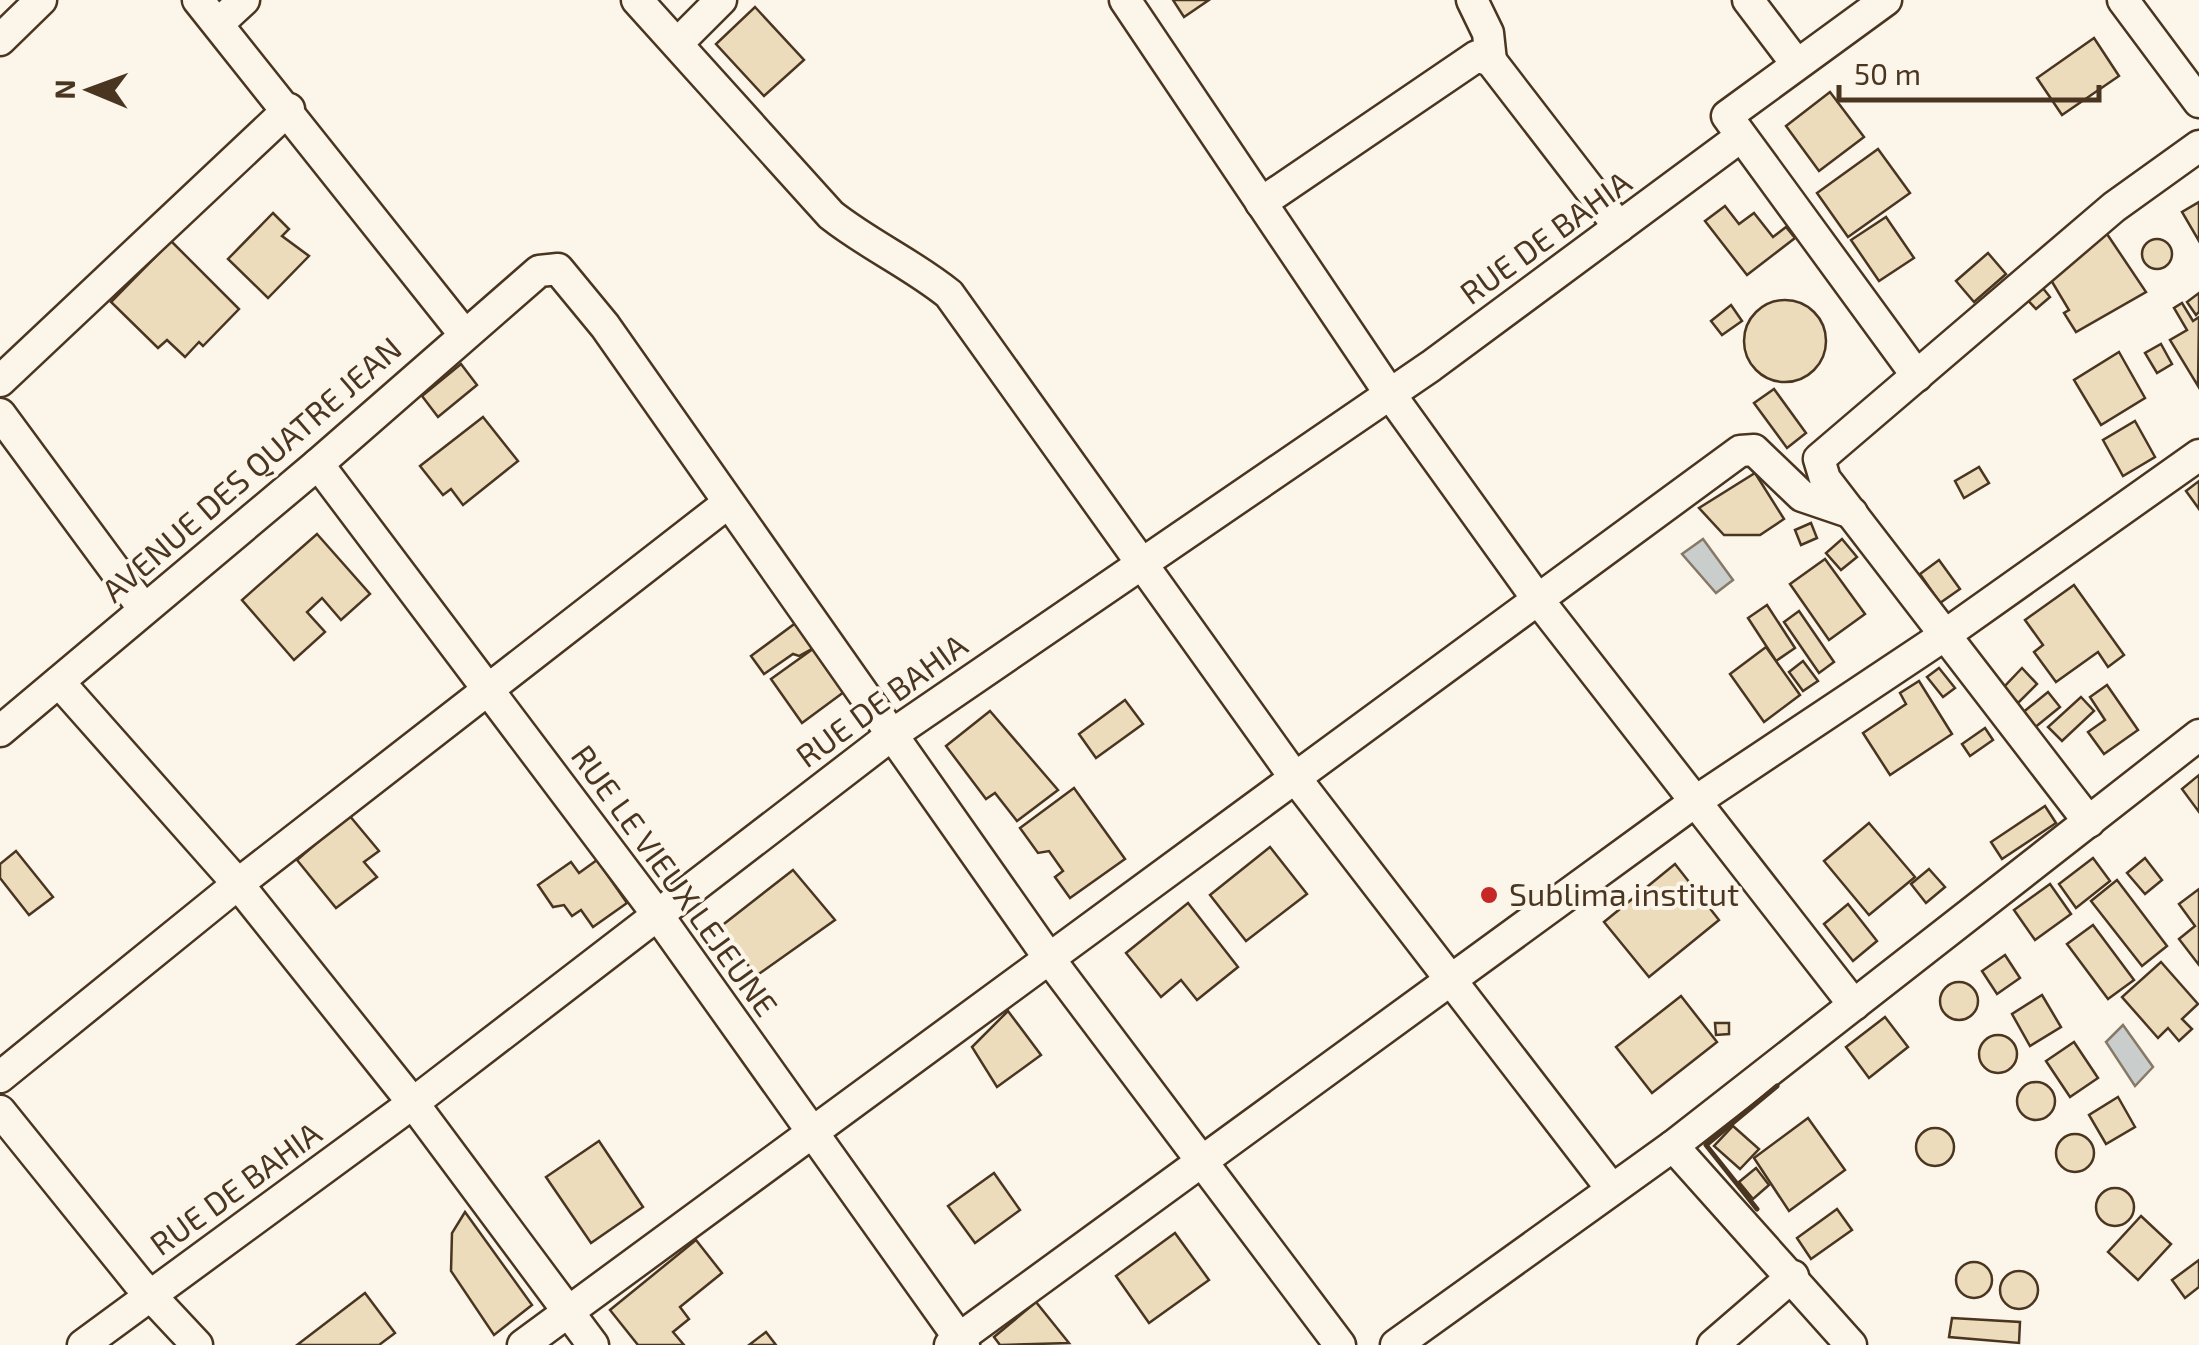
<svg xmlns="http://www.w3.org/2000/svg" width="2199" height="1345" font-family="'Exo 2',sans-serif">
  <rect width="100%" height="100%" fill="#fbf6e9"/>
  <g fill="#c9cecd" stroke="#887966" stroke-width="2.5">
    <path d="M1703,539L1733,580L1716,593L1682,554Z"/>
    <path d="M2123,1025L2153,1067L2135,1086L2106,1042Z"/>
  </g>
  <g fill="#ecdcbc" stroke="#4a3520" stroke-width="2.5">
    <path d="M1173,0H1209L1184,17Z"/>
    <path d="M755,7L804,60L764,96L716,44Z"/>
    <path d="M2094,38L2119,76L2062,115L2037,78Z"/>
    <path d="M1830,92L1864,137L1819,171L1786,126Z"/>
    <path d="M1878,149L1910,193L1848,237L1817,193Z"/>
    <path d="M2199,202V241L2182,212Z"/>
    <path d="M1725,206L1739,224L1754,213L1773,237L1786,227L1795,238L1747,275L1705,221Z"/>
    <path d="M273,213L289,229L282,236L309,256L268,298L228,259Z"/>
    <path d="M1886,217L1914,258L1879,281L1851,240Z"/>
    <path d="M2107,234L2146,292L2076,332L2064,313L2069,310L2048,275Z"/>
    <circle cx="2157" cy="254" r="15"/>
    <path d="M171,241L239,309L203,346L199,342L185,357L167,340L158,348L111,302Z"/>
    <path d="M1988,253L2006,274L1974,302L1956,281Z"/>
    <path d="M2038,282L2050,297L2036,309L2023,295Z"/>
    <path d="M2199,293V312L2196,315L2187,302Z"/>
    <circle cx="1785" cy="341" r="41"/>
    <path d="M2182,303L2193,321L2199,317L2198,386L2170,340L2187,330L2174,308Z"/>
    <path d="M1731,305L1742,321L1722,335L1711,321Z"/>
    <path d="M2161,344L2172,364L2157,373L2145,353Z"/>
    <path d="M2119,352L2145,398L2101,425L2074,380Z"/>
    <path d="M461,364L477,385L438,417L422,396Z"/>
    <path d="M1774,389L1806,433L1787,448L1754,403Z"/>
    <path d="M483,417L518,461L463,505L451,489L443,495L420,466Z"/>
    <path d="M2135,421L2155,457L2123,476L2103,440Z"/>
    <path d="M1979,467L1989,483L1964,498L1955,481Z"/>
    <path d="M1755,473L1784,519L1760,535H1724L1699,508Z"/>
    <path d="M2199,481V509L2186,491Z"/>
    <path d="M1811,523L1817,538L1801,545L1795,530Z"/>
    <path d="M317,534L370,594L341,620L322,598L307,612L325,632L294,660L242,600Z"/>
    <path d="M1842,539L1857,557L1841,570L1826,553Z"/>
    <path d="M1825,559L1865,614L1829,640L1790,584Z"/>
    <path d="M1939,560L1960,589L1940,603L1920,574Z"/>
    <path d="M2074,585L2124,655L2108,667L2098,652L2056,682L2034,652L2043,645L2025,620Z"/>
    <path d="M1767,605L1795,648L1776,661L1748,618Z"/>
    <path d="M1799,611L1834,662L1819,673L1784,622Z"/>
    <path d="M797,622L817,646L799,656L793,654L764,674L751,656Z"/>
    <path d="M817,646L848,689L802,723L771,679Z"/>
    <path d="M1766,647L1800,695L1764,722L1730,674Z"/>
    <path d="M1803,661L1818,681L1803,691L1789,672Z"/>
    <path d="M1939,668L1955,688L1943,697L1927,677Z"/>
    <path d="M2022,668L2037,684L2018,703L2003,688Z"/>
    <path d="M1919,681L1952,734L1890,775L1863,733L1906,704L1900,693Z"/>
    <path d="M2107,685L2138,730L2104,754L2088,732L2105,720L2090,697Z"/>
    <path d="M2048,692L2060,707L2033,729L2021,714Z"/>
    <path d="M2081,697L2094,711L2062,741L2048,727Z"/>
    <path d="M1125,700L1143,724L1096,758L1079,734Z"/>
    <path d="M990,711L1058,790L1017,821L995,793L986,799L946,746Z"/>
    <path d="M1985,728L1993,740L1970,756L1962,744Z"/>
    <path d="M2199,775V812L2182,789Z"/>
    <path d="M1074,788L1125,859L1070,898L1055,877L1063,871L1049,851L1038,853L1020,828Z"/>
    <path d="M2045,806L2056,823L2002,859L1991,842Z"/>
    <path d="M349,815L379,851L364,862L377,877L336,908L297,860Z"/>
    <path d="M1869,823L1915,877L1869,915L1824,861Z"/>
    <path d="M1270,847L1307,894L1246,941L1210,895Z"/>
    <path d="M16,851L53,897L29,915L0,878V864Z"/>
    <path d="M2093,858L2110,881L2076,908L2059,884Z"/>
    <path d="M2145,858L2162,880L2145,894L2127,873Z"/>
    <path d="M597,860L627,903L593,927L581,910L572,916L564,905L553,907L538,885L571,862L579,873Z"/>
    <path d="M1675,864L1719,920L1649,977L1604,922Z"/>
    <path d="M1929,869L1945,887L1926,903L1911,884Z"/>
    <path d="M793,870L835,920L756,976L720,927Z"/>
    <path d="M2117,880L2167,946L2142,966L2091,901Z"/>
    <path d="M2050,884L2071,914L2035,940L2014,910Z"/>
    <path d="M2199,889V965L2179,939L2195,926L2179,904Z"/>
    <path d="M1188,903L1238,967L1197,1000L1181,980L1161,997L1126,953Z"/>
    <path d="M1848,904L1877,941L1853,961L1824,924Z"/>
    <path d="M2093,925L2134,980L2108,999L2067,944Z"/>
    <path d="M2005,955L2020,978L1997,994L1982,971Z"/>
    <path d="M2161,962L2198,1004L2182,1019L2192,1029L2179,1041L2168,1028L2158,1038L2122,997Z"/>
    <circle cx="1959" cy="1001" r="19"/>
    <path d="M2042,995L2061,1027L2030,1046L2012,1014Z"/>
    <path d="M1681,996L1717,1042L1652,1093L1616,1047Z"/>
    <path d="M1008,1011L1041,1055L997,1087L972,1047Z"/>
    <path d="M1885,1017L1908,1047L1869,1078L1846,1047Z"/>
    <path d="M1715,1023H1729V1034L1716,1035Z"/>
    <circle cx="1998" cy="1054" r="19"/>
    <path d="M2074,1042L2098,1078L2070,1097L2046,1061Z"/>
    <circle cx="2036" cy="1101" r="19"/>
    <path d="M2118,1097L2135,1127L2106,1144L2089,1115Z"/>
    <path d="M1808,1118L1845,1170L1789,1211L1754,1158Z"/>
    <path d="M1733,1126L1759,1149L1740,1169L1714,1146Z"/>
    <circle cx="1935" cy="1147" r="19"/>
    <circle cx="2075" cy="1153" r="19"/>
    <path d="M599,1141L643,1207L591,1243L546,1177Z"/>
    <path d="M1756,1168L1769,1185L1753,1199L1739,1182Z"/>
    <path d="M994,1173L1020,1210L975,1243L948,1206Z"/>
    <circle cx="2115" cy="1207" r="19"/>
    <path d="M1837,1209L1852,1230L1811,1259L1797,1238Z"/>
    <path d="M465,1212L532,1305L494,1335L451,1271L452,1233Z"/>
    <path d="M2141,1216L2171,1244L2138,1280L2108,1252Z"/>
    <path d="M1175,1233L1209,1280L1149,1323L1116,1276Z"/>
    <path d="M696,1240L722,1273L680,1307L689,1319L673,1332L684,1345H638L610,1310Z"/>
    <path d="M2199,1260V1287L2185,1298L2172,1280Z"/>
    <circle cx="1974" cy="1280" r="18"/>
    <circle cx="2019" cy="1290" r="19"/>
    <path d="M365,1293L395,1333L379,1345H297Z"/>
    <path d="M1036,1302L1069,1343L1000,1345L994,1337Z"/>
    <path d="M1952,1318L2020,1322L2019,1343L1949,1337Z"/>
    <path d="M766,1332L776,1345H749Z"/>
  </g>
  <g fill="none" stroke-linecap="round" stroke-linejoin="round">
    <g stroke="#4a3520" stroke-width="35">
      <g id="minor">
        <path d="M198,0L464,334"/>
        <path d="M637,0L831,215C869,245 912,264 949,294L1293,775L1611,1188"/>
        <path d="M1125,0L1390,394L1536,597L1854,1005"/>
        <path d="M1472,0L1488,33L1491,61"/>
        <path d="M1748,0L1795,62"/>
        <path d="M1886,0L1727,116L1917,376"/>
        <path d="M2123,0L2199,102"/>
        <path d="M218,24L244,0"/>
        <path d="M0,40L41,0"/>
        <path d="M678,43L721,0"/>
        <path d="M1261,203L1477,56L1491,61L1619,227"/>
        <path d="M0,381L289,109"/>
        <path d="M0,414L143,608"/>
        <path d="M318,464L657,914L964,1345"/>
        <path d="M59,682L238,884L413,1103L593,1345"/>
        <path d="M0,731L318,464L539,271L558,269L605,326L1051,961L1340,1345"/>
        <path d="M2089,822L1825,479L1819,459L2114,207L2199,146"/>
        <path d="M0,1077L238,884L728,503"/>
        <path d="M0,1111L138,1282L197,1345"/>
        <path d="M1673,1146L1851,1345"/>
        <path d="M83,1345L413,1103L893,734L1431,366L1739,138"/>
        <path d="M523,1345L1740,451L1754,450L1802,496L1852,513"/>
        <path d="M950,1345L1696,801L1945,635L2199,455"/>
        <path d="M1396,1345L1673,1146L2199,735"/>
        <path d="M1713,1345L1793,1276"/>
      </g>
    </g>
    <use href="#minor" stroke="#fbf6e9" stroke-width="30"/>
    <path stroke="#4a3520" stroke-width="5" d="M1757,1209L1706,1145L1777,1086"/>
  </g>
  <circle fill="#c62828" stroke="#fbf6e9" stroke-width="4" cx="1489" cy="895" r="10"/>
  <g text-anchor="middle" stroke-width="8" stroke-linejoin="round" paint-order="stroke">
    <g font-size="32" fill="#4a3520" stroke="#fbf6e9">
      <text transform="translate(1546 238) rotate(-36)" y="11">RUE DE BAHIA</text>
      <text transform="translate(252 470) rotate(-41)" y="11">AVENUE DES QUATRE JEAN</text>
      <text transform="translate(882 701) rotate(-36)" y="11">RUE DE BAHIA</text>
      <text transform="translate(674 881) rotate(54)" y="11">RUE LE VIEUX LEJEUNE</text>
      <text transform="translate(236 1189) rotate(-36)" y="11">RUE DE BAHIA</text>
    </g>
    <g font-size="32" fill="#4a3520" stroke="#fbf6e9" text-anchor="start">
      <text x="1509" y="906">Sublima institut</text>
    </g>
  </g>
  <g transform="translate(90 90) rotate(271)" stroke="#fbf6e9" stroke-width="8" paint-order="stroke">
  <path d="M0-8L18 38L0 25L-18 38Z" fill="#4a3520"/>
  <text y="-15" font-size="28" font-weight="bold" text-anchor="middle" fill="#4a3520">N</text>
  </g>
  <path d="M1839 85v15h260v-15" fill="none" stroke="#4a3520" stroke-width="5"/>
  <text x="1854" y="85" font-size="30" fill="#4a3520" stroke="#fbf6e9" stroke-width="8" paint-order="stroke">50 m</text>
</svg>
